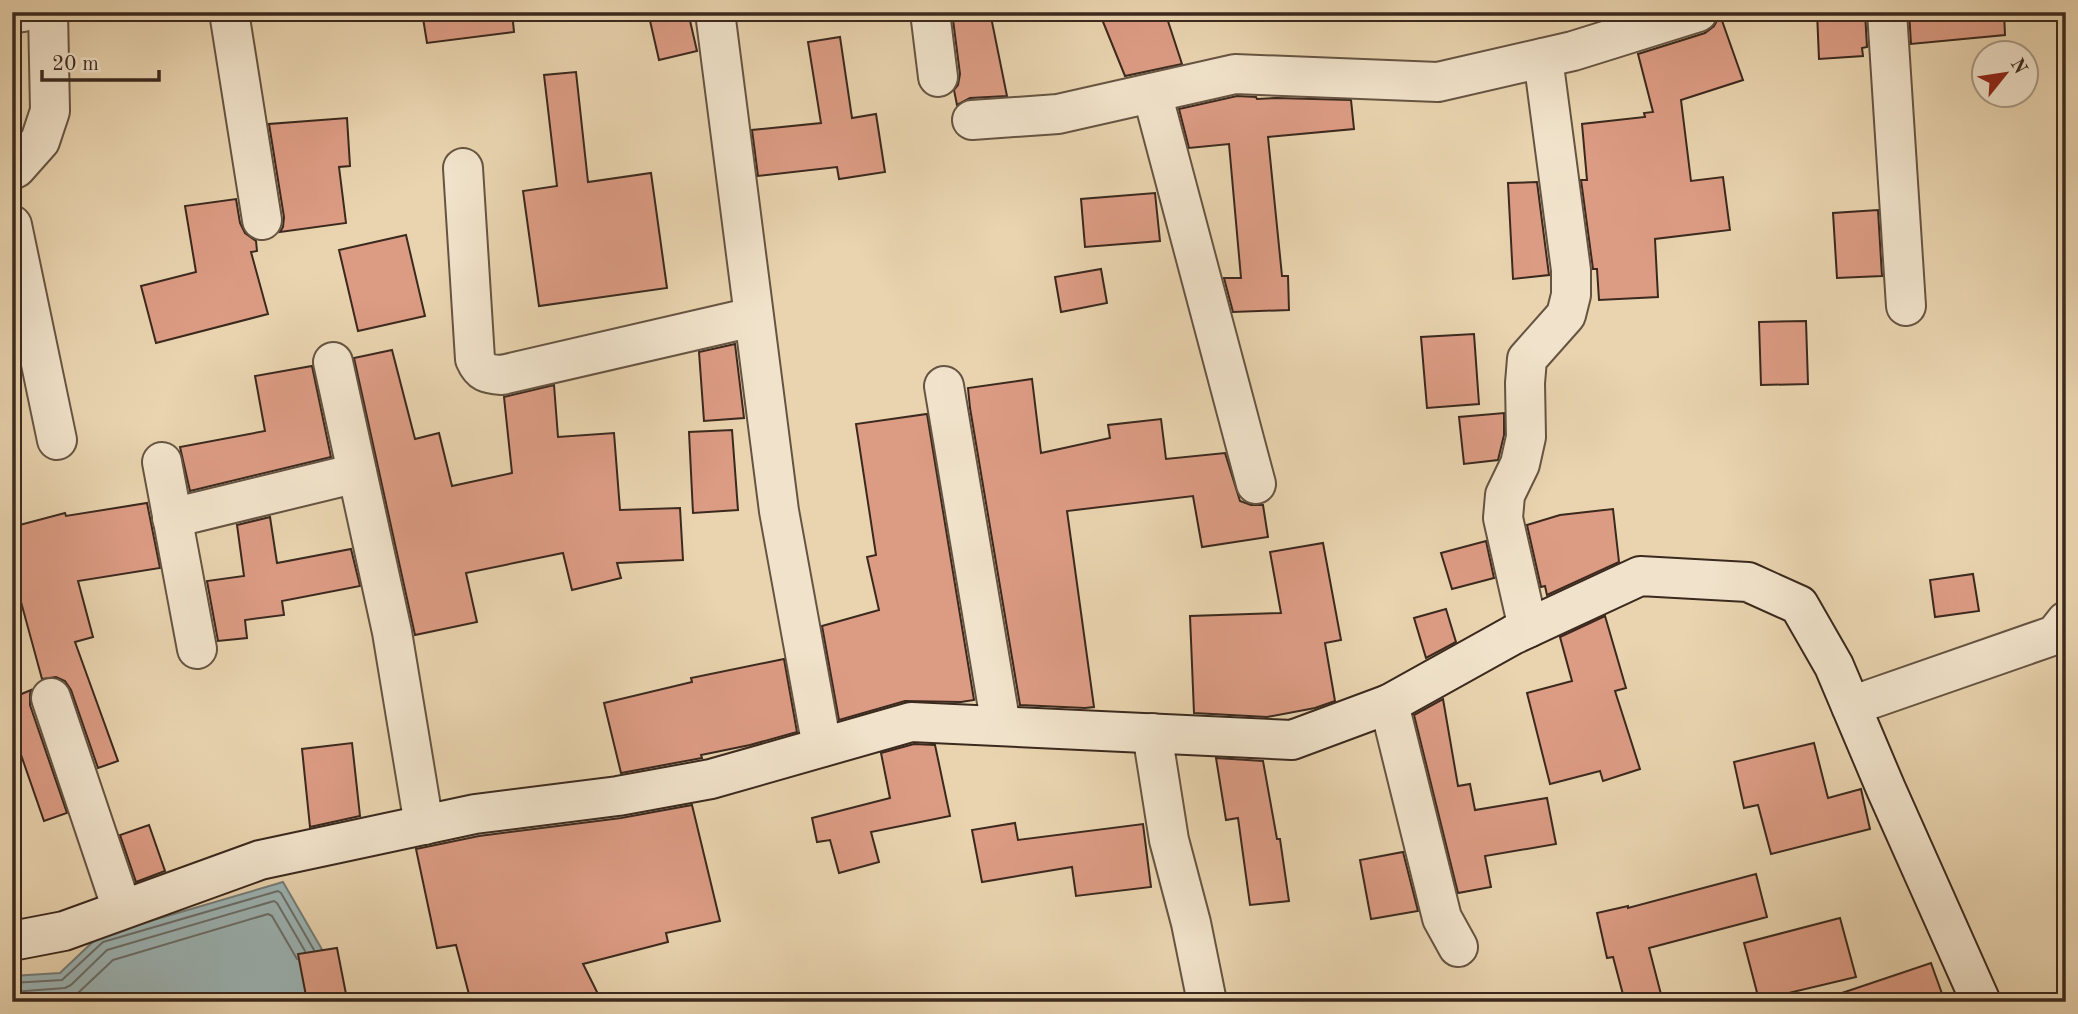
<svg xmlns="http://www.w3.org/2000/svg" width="2078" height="1014" font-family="'Old Standard TT',serif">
  <rect width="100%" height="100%" fill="#e9d4af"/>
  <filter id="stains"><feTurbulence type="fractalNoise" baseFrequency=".00286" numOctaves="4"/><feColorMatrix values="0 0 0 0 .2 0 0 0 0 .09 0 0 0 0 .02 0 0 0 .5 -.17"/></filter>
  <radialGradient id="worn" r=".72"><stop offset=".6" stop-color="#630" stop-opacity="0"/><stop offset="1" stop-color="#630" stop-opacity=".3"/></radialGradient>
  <path fill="#9cb5b6" stroke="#757d79" stroke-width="2" d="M283,882L335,972L327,1002H12V976L60,973L99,936Z"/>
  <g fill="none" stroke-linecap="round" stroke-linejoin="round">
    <g stroke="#6c6f6a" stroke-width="2">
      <path d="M12,983L62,980L103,942L278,891L281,893L314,950"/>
      <path d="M12,992L65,988L71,985L107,950L274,901L277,903L305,951"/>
      <path d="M22,1002L68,998L78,993L113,960L268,914L272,916L297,959"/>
    </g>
  </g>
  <g fill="#dc9c84" stroke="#3b291e" stroke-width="2">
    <path d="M422,12H512L514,32L427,43Z"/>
    <path d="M648,12H688L697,51L659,60Z"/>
    <path d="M952,12H990L1007,96L970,98L957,105L954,90L958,85L960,74Z"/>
    <path d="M1099,12H1165L1182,64L1125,76Z"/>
    <path d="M1817,12H1865L1867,47L1862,48L1863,56L1819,59Z"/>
    <path d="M1909,12H2004L2005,35L1911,44Z"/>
    <path d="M1720,15L1743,80L1681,100L1691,181L1723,177L1730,230L1655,239L1658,297L1599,300L1597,269H1593L1581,180H1587L1582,124L1645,117L1644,113L1653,112L1638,54L1705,33L1714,26Z"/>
    <path d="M840,37L852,118L876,114L885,172L839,179L837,167L758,176L752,130L821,123L808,42Z"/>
    <path d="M576,72L588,182L651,173L667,288L539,306L523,191L557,186L544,75Z"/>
    <path d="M1237,96L1256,97L1257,99L1276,98L1351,100L1354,129L1268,137L1282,276H1288L1289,310L1233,312L1224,278H1241L1229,144L1189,148L1179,109Z"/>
    <path d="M347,118L350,166L339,167L346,223L280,232L283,227L284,217L269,124Z"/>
    <path d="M1537,182L1549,275L1513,279L1508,183Z"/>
    <path d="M1155,193L1160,241L1085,247L1081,199Z"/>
    <path d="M236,199L240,223L245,233L256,241L257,251L251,252L268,314L156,343L141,286L196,272L185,206Z"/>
    <path d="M1878,210L1882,276L1837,278L1833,213Z"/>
    <path d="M406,235L425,316L358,331L339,250Z"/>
    <path d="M1101,269L1107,303L1061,312L1055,277Z"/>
    <path d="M1806,321L1808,384L1761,385L1759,322Z"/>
    <path d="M1474,334L1479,404L1427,408L1421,337Z"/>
    <path d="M735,344L744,418L704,421L699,352Z"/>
    <path d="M392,350L415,439L439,433L452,486L512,473L504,397L554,385L558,437L614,433L620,510L680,508L683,560L617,563L621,578L572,590L563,553L466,573L477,622L415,635L354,358Z"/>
    <path d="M312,366L331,457L190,491L180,447L265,431L255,376Z"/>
    <path d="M1032,379L1041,453L1110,438L1108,425L1161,419L1166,459L1225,453L1240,501L1251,505H1263L1268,537L1202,547L1193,496L1067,511L1094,707L1085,708L1020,705L970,408L968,388Z"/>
    <path d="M1504,413V435L1498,460L1464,464L1459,417Z"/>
    <path d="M927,414L974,700L961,702L905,701L839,720L822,626L879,610L867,557L876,555L856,424Z"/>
    <path d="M732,430L738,510L693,513L689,432Z"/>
    <path d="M147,503L160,568L78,581L93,637L75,642L118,761L98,768L71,690L65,681L56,677L42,679L18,591L12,593V527L65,513L66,516Z"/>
    <path d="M1613,509L1619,562L1547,595L1545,586L1541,587L1527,525L1560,515Z"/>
    <path d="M270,517L277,563L351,549L360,586L282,601L284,615L245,620L247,638L218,641L207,581L244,576L237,525Z"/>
    <path d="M1486,541L1494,578L1452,589L1441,553Z"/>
    <path d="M1323,543L1341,640L1325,643L1335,701L1315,708L1267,717L1194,713L1190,616L1281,613L1270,552Z"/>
    <path d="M1973,574L1979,611L1935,617L1930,580Z"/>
    <path d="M1446,609L1456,642L1426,658L1414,618Z"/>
    <path d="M1605,616L1626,688L1615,691L1640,769L1603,781L1600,771L1550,784L1527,693L1572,681L1560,637Z"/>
    <path d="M784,659L797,732L750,745L701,755L702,758L621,773L604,703L692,682L691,678Z"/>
    <path d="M31,690L30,694V705L67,813L44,821L12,729V698Z"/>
    <path d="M1443,699L1458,786L1470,784L1475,810L1547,798L1556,844L1485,856L1491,887L1458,893L1414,715Z"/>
    <path d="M352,743L360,816L310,827L302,749Z"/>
    <path d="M1814,743L1828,798L1861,789L1870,829L1771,854L1758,805L1744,808L1734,762Z"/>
    <path d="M914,744L935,745L950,816L871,832L879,862L839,873L830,840L817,842L812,818L890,798L881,753Z"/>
    <path d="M1216,758L1263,761L1277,839H1280L1289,901L1250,905L1238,818L1226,820Z"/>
    <path d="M692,805L720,921L666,933L668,942L583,964L602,1002H471L456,945L437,948L416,849L479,836L621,818Z"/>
    <path d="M1015,823L1018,840L1143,824L1151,887L1076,896L1072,867L982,882L972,830Z"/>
    <path d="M149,825L165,871L136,882L120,835Z"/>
    <path d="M1403,852L1418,911L1371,919L1360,860Z"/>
    <path d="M1756,874L1767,917L1649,948L1663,1002H1625L1613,957L1607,958L1597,913L1628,906V908Z"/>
    <path d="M1840,918L1856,977L1759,1000L1744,943Z"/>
    <path d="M337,948L346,994L307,1001L298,954Z"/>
    <path d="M1931,963L1945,1002H1834L1833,996Z"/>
  </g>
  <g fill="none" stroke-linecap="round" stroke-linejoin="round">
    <g stroke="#665442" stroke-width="42">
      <g id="street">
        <path d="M229,12L262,220"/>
        <path d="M715,12L779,511L822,747"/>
        <path d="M930,12L938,77"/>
        <path d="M1887,12L1906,306"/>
        <path d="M12,13L23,12"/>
        <path d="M1152,93L1256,484"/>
        <path d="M972,120L1058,114L1235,74L1438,82L1573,51L1698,12"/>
        <path d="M463,168L475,359C481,373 487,374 502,375L753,317"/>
        <path d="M12,170L16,168L40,141L50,111L48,12"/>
        <path d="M12,225L57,440"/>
        <path d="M333,362L392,632L424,825"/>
        <path d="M944,386L1001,726"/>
        <path d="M162,462L197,649"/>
        <path d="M172,518L357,473"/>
        <path d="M1528,628L1503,518L1505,495L1520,464L1526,437L1525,383L1527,359L1566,315L1571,295V270L1543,58"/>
        <path d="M51,698L122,909"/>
        <path d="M1389,704L1442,918L1458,947"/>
        <path d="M1851,706L2055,635L2066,621"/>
        <path d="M1152,733L1169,840L1191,923L1207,1002"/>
      </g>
    </g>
    <g stroke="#3b291e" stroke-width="42">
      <path id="secondary" d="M12,941L64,931L260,860L475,814L618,796L711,779L911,722L1292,740L1389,704L1513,635L1640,576L1748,582L1799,605L1834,666L1886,789L1981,1002"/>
    </g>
    <use href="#street" stroke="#f1e3cb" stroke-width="38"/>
    <use href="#secondary" stroke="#f1e3cb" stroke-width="38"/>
  </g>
  <rect width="2078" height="1014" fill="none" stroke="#e9d4af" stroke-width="42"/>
  <rect x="14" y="14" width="2050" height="986" fill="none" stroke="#3b291e" stroke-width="3.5"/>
  <rect x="21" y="21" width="2036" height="972" fill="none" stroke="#3b291e" stroke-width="2"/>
  <g transform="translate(2005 74) rotate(60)"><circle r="33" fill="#f1e3cb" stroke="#a89986" stroke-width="2"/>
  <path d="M0-5L12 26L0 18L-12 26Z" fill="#8f2418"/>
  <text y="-10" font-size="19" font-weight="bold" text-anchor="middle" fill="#3b291e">N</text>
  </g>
  <path d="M42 70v10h117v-10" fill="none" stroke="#3b291e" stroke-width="3.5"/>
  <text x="52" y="70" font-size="21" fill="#3b291e" stroke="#f1e3cb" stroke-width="5" paint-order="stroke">20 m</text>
  <rect width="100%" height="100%" filter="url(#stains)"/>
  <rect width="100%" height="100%" fill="url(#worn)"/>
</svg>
